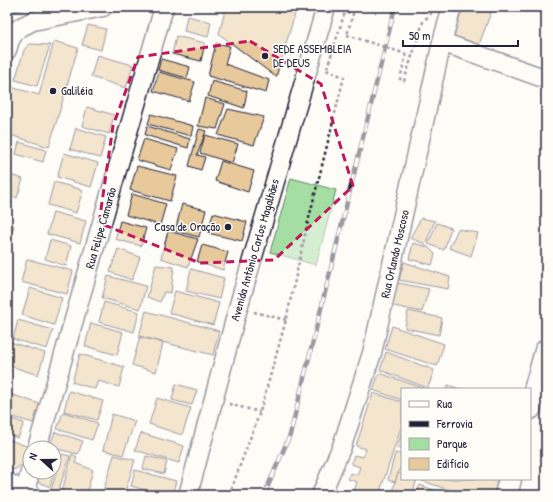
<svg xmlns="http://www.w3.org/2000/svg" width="553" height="502" font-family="'Patrick Hand',sans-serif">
  <rect width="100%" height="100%" fill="#fdfcf7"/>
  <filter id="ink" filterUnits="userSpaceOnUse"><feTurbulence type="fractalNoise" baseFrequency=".025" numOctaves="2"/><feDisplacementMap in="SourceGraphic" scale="8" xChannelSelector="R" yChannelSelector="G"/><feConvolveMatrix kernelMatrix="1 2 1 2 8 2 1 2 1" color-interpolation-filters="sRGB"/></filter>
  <g filter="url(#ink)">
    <path fill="#a5dea3" stroke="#64806f" d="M291,178L336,190L316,265L270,252Z"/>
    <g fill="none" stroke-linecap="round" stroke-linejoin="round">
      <path stroke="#5c8c9c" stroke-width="4.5" d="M7,12L29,7"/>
    </g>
    <g fill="#e8c99b" stroke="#22223b">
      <path d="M226,7H297L276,77L219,34Z"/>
      <path d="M457,7H493L477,50L449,39Z"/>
      <path d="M187,16L211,22L208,37L184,31Z"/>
      <path d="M88,25L106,29L101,50L82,45Z"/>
      <path d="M176,36L205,43L201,61L172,54Z"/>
      <path d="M54,41L78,48L49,147L7,134V100L11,87L39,95Z"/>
      <path d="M216,43L230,46L225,64L269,80L266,93L208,76Z"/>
      <path d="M31,44L50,45L37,86L15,80L24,50L28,45Z"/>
      <path d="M97,55L133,65L126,88L91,77Z"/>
      <path d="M161,59L190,67L187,78L158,70Z"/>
      <path d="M159,72L195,82L189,101L153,91Z"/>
      <path d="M212,81L247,91L244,108L208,96Z"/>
      <path d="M205,98L225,104L217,129L198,126Z"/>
      <path d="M87,107L114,115L109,134L82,126Z"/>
      <path d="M228,109L264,117L254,145L218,135Z"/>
      <path d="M151,114L193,126L191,136L148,124Z"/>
      <path d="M147,126L190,139L188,148L145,135Z"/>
      <path d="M76,128L106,137L100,158L70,149Z"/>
      <path d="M199,129L206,131L197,155L205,157L201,170L189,166Z"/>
      <path d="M205,135L238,144L232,163L200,153Z"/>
      <path d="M144,139L178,149L171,170L137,160Z"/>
      <path d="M19,142L46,150L43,162L16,154Z"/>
      <path d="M64,153L98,163L91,187L57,177Z"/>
      <path d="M221,161L254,171L248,192L215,181Z"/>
      <path d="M137,166L177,176L170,201L130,190Z"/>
      <path d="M7,174L23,179L17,198L7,194Z"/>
      <path d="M54,182L83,190L76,213L48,205Z"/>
      <path d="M132,194L166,204L160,225L126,215Z"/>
      <path d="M182,204L206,210L199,237L175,231Z"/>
      <path d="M53,212L86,221L80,243L47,234Z"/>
      <path d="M213,213L247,222L242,241L208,233Z"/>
      <path d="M421,218L435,221L425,244L410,238Z"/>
      <path d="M120,221L146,228L141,246L115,239Z"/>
      <path d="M437,223L451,228L444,250L428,244Z"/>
      <path d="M7,224L14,226L7,246Z"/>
      <path d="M458,229L478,233L471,256L449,248Z"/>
      <path d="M168,231L198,239L188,267L161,258Z"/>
      <path d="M50,240L71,246L66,266L45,259Z"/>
      <path d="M413,243L428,247L435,254L432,265L409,259Z"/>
      <path d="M202,245L228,252L223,270L197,262Z"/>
      <path d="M118,249L140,257L132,280L110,272Z"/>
      <path d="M27,259L73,271L67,294L21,282Z"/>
      <path d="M404,262L450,277L448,289L399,280Z"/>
      <path d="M156,265L174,267L171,293L164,292L160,302L147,297Z"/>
      <path d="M191,269L224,278L219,299L186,291Z"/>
      <path d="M108,276L146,286L140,309L102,298Z"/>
      <path d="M393,282L429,289L422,312L389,305Z"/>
      <path d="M30,288L62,298L54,325L22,315Z"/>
      <path d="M175,291L219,303L213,325L169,313Z"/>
      <path d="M104,302L139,312L134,332L99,322Z"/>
      <path d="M146,311L219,331L213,355L139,336Z"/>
      <path d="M408,311L442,318L439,335L405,328Z"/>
      <path d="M18,320L53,330L47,349L13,339Z"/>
      <path d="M91,323L123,332L117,355L85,346Z"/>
      <path d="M392,326L444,344L437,366L385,349Z"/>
      <path d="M140,337L163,343L156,372L132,365Z"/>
      <path d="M7,341L45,353L38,375L7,365Z"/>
      <path d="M386,352L434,370L428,388L380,370Z"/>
      <path d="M80,354L124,367L119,387L98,381L95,389L72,382Z"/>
      <path d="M379,373L426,389H402V400L373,390Z"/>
      <path d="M176,384L197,390L192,405L172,400Z"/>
      <path d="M448,385L460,389H446Z"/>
      <path d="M69,391L103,401L97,420L64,411Z"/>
      <path d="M7,393L40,404L33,423L7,415Z"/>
      <path d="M373,393L402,402V424L379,495H353L357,482L348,479L350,473L357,475L360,467L351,464L354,455L363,457L366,449L356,446Z"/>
      <path d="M157,398L191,408L182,435L149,424Z"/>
      <path d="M63,412L98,423L92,440L57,429Z"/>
      <path d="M112,414L135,421L123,455L103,450Z"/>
      <path d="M7,417L24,423L18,438L7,434Z"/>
      <path d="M402,431V449L397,447Z"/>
      <path d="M55,432L83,441L78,454L49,447Z"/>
      <path d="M141,433L184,446L179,463L135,450Z"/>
      <path d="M7,439L29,447L24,463L16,469L9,470L7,469Z"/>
      <path d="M54,451L59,453L54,472Z"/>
      <path d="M395,453L402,454V464L395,482L388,480Z"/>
      <path d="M62,454L70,456L58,492L51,490Z"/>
      <path d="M72,454L77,457L75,463L93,470L86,495H61Z"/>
      <path d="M114,455L135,460L124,495H102Z"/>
      <path d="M146,456L167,461L164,474L143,469Z"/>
      <path d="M135,470L176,481L172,495H163L131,486Z"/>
      <path d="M38,472H54L50,487L35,481Z"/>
      <path d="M398,473L402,474V479H417L412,495H391Z"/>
      <path d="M423,479H488L498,482L494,495H466L422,481Z"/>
      <path d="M420,485L448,495H416Z"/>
      <path d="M129,490L147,495H127Z"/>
    </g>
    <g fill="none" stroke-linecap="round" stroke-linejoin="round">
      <g stroke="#22223b" stroke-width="21">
        <g id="minor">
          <path d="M442,42L546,79"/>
          <path d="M7,50L10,40L15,32L21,27L33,21L103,7"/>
          <path d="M37,448L164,7"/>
          <path d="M7,482L25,492L33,495"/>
          <path d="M25,492L30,472"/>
          <path d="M188,495L238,308L326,7"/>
          <path d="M321,495L342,446L372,353L442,42L452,7"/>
        </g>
      </g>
      <g stroke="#22223b" stroke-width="25">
        <g id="secondary">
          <path d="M530,408L546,351"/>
          <path d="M506,495L510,479"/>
        </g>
      </g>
      <g stroke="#22223b" stroke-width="2.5" stroke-dasharray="3 3" stroke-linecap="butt">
        <path d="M406,54L400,79L404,81L423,22L434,10"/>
        <path d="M327,68L345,12L353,14L347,35"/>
        <path d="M254,312L286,320"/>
        <path d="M229,404L260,412"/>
        <path d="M229,495L260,412L286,320L307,226L344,77L326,70"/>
      </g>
      <use href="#minor" stroke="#fdfcf7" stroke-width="18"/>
      <use href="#secondary" stroke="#fdfcf7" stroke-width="22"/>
      <g stroke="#22223b" stroke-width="4.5">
        <path id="rail" d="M264,495L290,435L395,7"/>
      </g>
      <use href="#rail" stroke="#fdfcf7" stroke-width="3" stroke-dasharray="9" stroke-linecap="butt"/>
      <path stroke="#22223b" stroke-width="2.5" stroke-dasharray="3 3" stroke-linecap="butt" d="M347,35L406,54"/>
    </g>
  </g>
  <path d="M0 0H553V502H0ZM250,41L321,84L353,186L274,260L200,263L99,223L113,126L138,57Z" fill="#fdfcf7" fill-opacity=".55" fill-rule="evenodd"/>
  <path fill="none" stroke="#c2185b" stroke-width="3" stroke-dasharray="8 5" stroke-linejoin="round" d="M250,41L321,84L353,186L274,260L200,263L99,223L113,126L138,57Z"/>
  <g fill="#22223b" stroke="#fdfcf7" stroke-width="1.5">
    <circle cx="265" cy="56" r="4"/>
    <circle cx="53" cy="91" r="4"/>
    <circle cx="228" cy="227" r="4"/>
  </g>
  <g text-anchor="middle" stroke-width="3" stroke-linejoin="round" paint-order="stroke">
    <g font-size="12" fill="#22223b" stroke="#fdfcf7" text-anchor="start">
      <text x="273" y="53">SEDE ASSEMBLEIA<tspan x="273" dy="14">DE DEUS</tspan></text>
      <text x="61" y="95">Galiléia</text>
      <text x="220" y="231" text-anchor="end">Casa de Oração</text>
    </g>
    <g font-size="12" fill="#22223b" stroke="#fdfcf7">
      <text transform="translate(101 228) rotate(-74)" y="4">Rua Felipe Camarão</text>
      <text transform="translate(255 250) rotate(-74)" y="4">Avenida Antônio Carlos Magalhães</text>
      <text transform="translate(395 254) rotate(-77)" y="4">Rua Orlando Moscoso</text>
    </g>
  </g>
  <rect width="553" height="502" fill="none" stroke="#fdfcf7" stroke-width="24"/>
  <rect x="12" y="12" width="529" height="478" fill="none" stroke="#22223b" stroke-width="1.5" filter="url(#ink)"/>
  <rect x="401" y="388" width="130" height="92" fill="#fdfcf7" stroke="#a5a5ac"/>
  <rect x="409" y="401" width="20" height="6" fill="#fdfcf7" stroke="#a5a5ac"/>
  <text x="437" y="408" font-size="12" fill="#22223b">Rua</text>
  <rect x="409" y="421" width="20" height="6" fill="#22223b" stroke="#a5a5ac"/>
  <text x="437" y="428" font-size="12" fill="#22223b">Ferrovia</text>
  <rect x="409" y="438" width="20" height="12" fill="#a5dea3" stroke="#a5a5ac"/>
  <text x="437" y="448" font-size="12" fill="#22223b">Parque</text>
  <rect x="409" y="458" width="20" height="12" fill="#e8c99b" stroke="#a5a5ac"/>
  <text x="437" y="468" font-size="12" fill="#22223b">Edifício</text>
  <g transform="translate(42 460) rotate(291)"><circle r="19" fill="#fdfcf7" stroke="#a5a5ac"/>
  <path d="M0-3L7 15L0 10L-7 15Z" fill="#22223b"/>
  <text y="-6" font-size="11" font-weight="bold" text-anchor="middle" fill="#22223b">N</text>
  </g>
  <path d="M403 40v6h115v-6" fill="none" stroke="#22223b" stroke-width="2"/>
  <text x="409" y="40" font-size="12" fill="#22223b" stroke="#fdfcf7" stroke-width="3" paint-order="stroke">50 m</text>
</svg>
